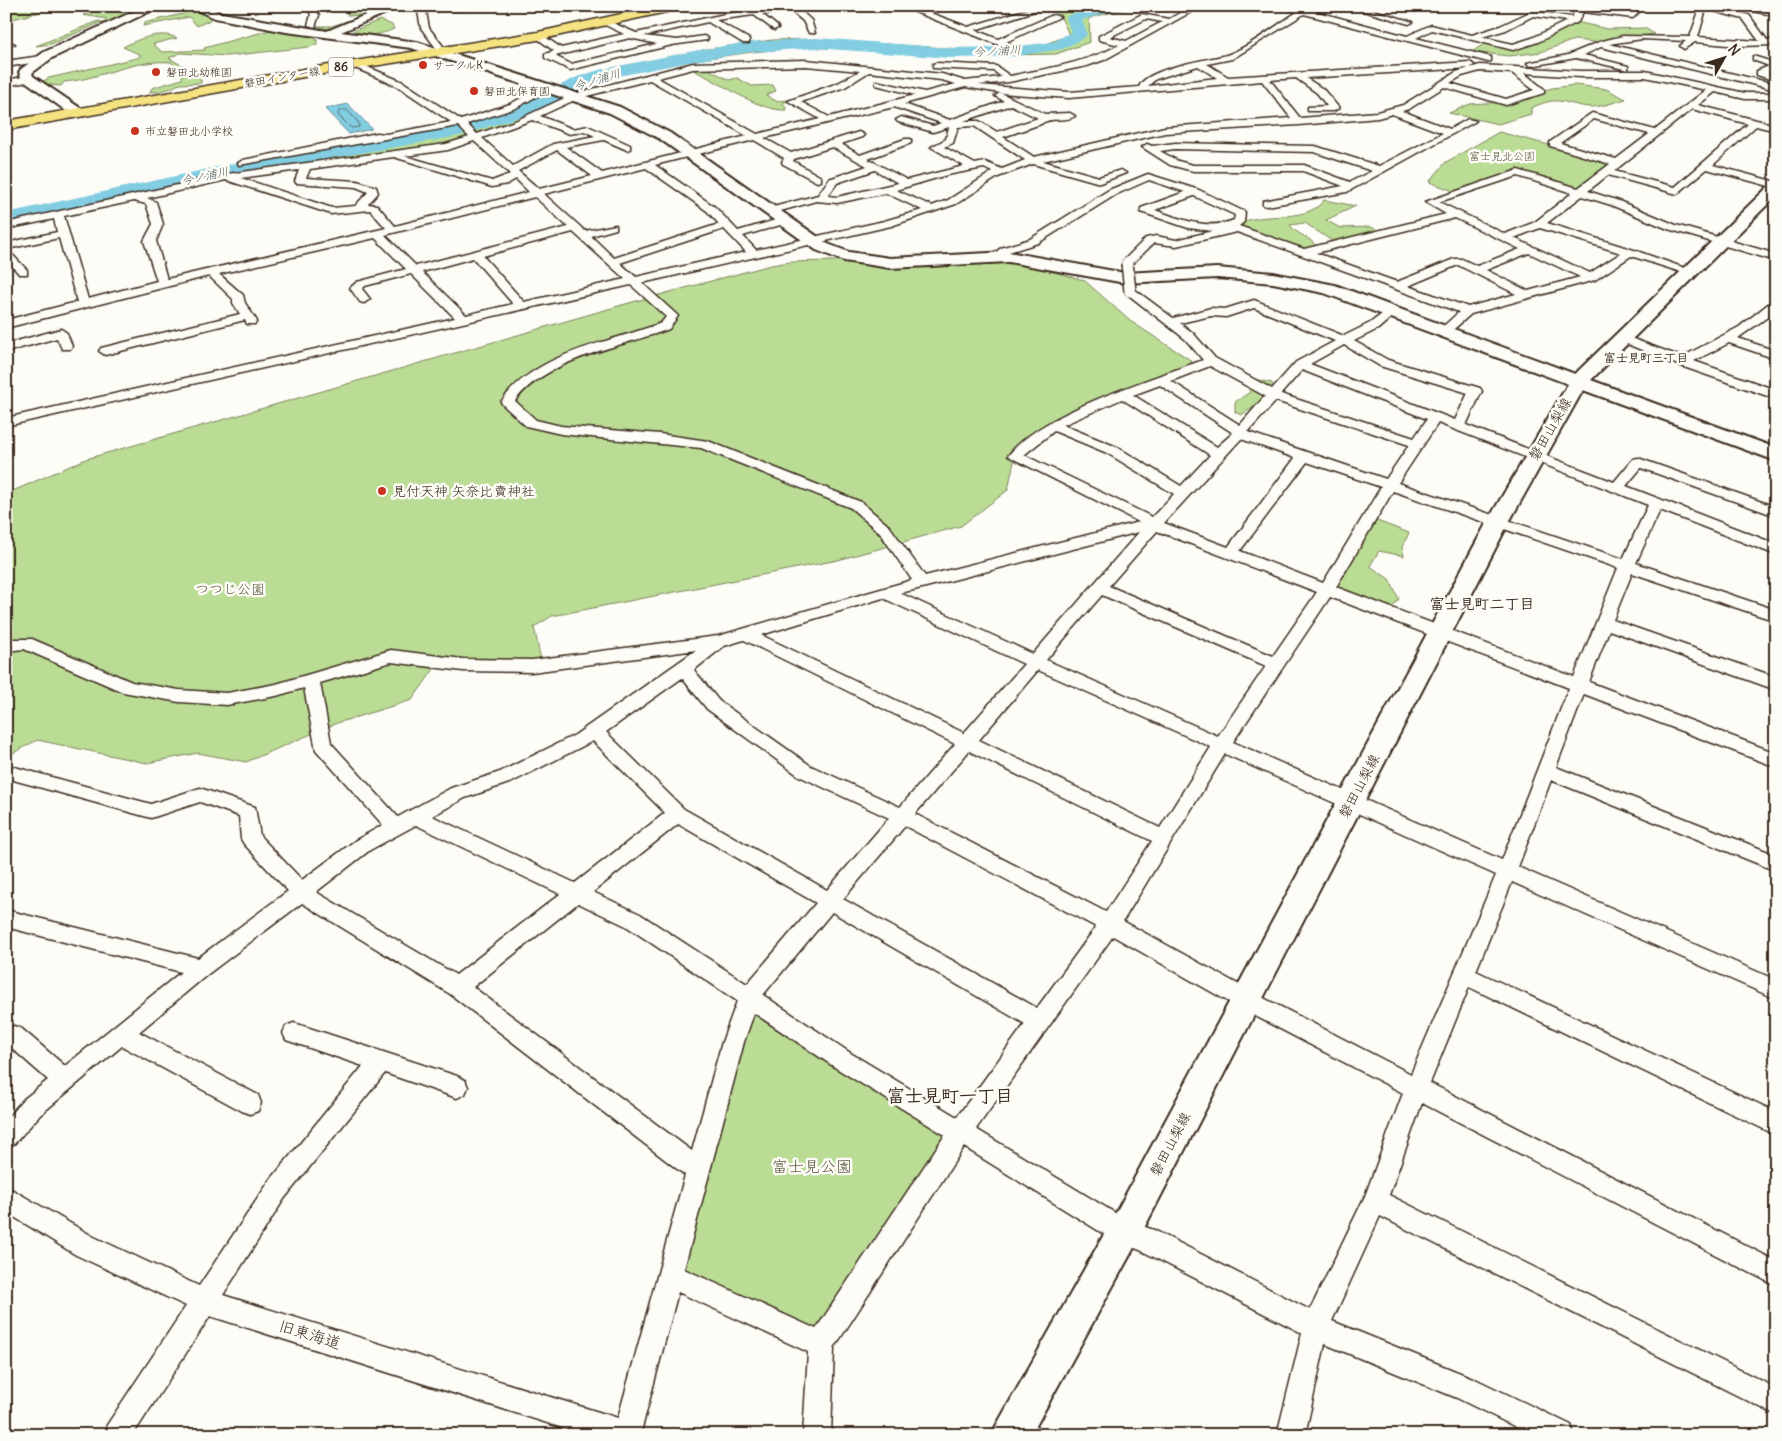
<svg xmlns="http://www.w3.org/2000/svg" width="1782" height="1441" font-family="Delius,'Klee One',sans-serif">
  <rect width="100%" height="100%" fill="#fdfcf7"/>
  <filter id="ink" filterUnits="userSpaceOnUse"><feTurbulence type="fractalNoise" baseFrequency=".02" numOctaves="2"/><feDisplacementMap in="SourceGraphic" scale="10" xChannelSelector="R" yChannelSelector="G"/><feConvolveMatrix kernelMatrix="1 2 1 2 8 2 1 2 1" color-interpolation-filters="sRGB"/></filter>
  <g filter="url(#ink)">
    <g fill="#bbdc95" stroke="#7b835a">
      <path d="M6,6H41L40,12L9,20L6,18Z"/>
      <path d="M111,6H124L120,13L128,12L134,6H158L111,26L102,24L107,19L83,15Z"/>
      <path d="M348,6H396L334,30L314,26H332L361,16L347,15Z"/>
      <path d="M448,6H597L581,10L538,8L437,12Z"/>
      <path d="M1045,6H1137L1089,18L1090,42L1056,54L964,56L807,47L752,52L682,62L603,78L532,116L448,147L227,177L6,226V215L244,163L447,128L514,107L571,82L608,69L708,49L772,40L812,39L975,50L1043,45L1069,35L1060,15Z"/>
      <path d="M195,11L210,17V20L197,26L189,17L143,26L144,23Z"/>
      <path d="M380,20L392,25L394,29C382,34 365,39 353,31Z"/>
      <path d="M98,21L102,22L51,44L36,46Z"/>
      <path d="M1572,21L1607,29L1645,28L1654,34L1594,42L1574,40L1541,52L1509,56L1472,52L1485,43L1517,49Z"/>
      <path d="M270,30L310,35L317,40V44L309,47L228,56L180,53L169,58L197,74L201,77V83C194,84 182,83 177,85C167,90 162,92 150,92L152,88L182,79V74L171,62C133,59 101,79 64,82L61,86L38,84L49,78L137,58L141,55L123,47C138,39 160,30 177,38L153,44L162,52L205,50L204,48Z"/>
      <path d="M693,66L715,67L710,70L729,80L737,78L752,86L773,85L776,91L766,95L776,101L790,100L783,103L787,110C760,112 723,84 699,73L694,70Z"/>
      <path d="M1575,85L1606,89L1626,99C1615,102 1599,108 1588,107C1561,103 1559,95 1531,108V114L1498,124L1449,113L1470,104L1506,102L1552,88Z"/>
      <path d="M1499,132L1618,163L1580,192L1518,173L1459,193L1429,182L1446,162Z"/>
      <path d="M1324,200L1356,206L1326,220L1340,228L1371,227L1377,230L1376,233L1335,243L1305,223L1290,225C1297,235 1309,236 1316,246L1312,250L1306,252L1232,225C1241,222 1250,219 1259,218C1280,215 1310,219 1324,200Z"/>
      <path d="M996,257L1084,280L1130,321L1192,361L1184,372L1052,425L1015,456L1008,490L961,526L838,560L552,616L534,627L542,665L439,662L412,700L337,723L246,762L198,753L147,763L37,740L6,757V494L86,459L629,303L771,265L790,262Z"/>
      <path d="M1254,379L1272,383L1274,391L1261,403L1241,415L1235,412V402L1250,392L1246,384Z"/>
      <path d="M1369,518L1409,533L1402,547L1404,556L1379,551L1370,566L1389,579L1399,599L1391,609L1328,587Z"/>
      <path d="M748,1005L961,1131L821,1345L672,1274Z"/>
    </g>
    <path fill="#82cde2" stroke="#668c94" d="M348,104L372,129L349,134L325,109Z"/>
    <g fill="none" stroke-linecap="round" stroke-linejoin="round">
      <path stroke="#576b6c" stroke-width="1" d="M347,110L359,123V127L351,128L338,115L339,111Z"/>
      <path fill="#82cde2" fill-rule="evenodd" d="M1098,6H1122L1120,9L1082,20L1087,34L1085,37L1063,49L1009,57L950,58L817,48L750,52L694,61L609,78L589,85L532,113L459,136L240,174L6,225V213L240,162L456,125L520,105L577,77L599,70L694,51L750,42L817,38L950,48L1009,47L1053,42L1071,32L1066,18L1069,15Z"/>
      <g stroke="#3b2a1e" stroke-width="3">
        <g id="street">
          <path d="M307,6H315L319,15L315,27L308,25L311,15Z"/>
          <path d="M417,6H425L429,28L443,46L442,48H436L421,28Z"/>
          <path d="M789,6H815L800,10L811,20L815,33H809L803,21L791,11L762,14L777,26L778,28L774,30L754,15L716,20L749,39V43H743L708,22L644,36L677,40L704,36L708,38L707,40L672,45L570,70L545,58V54L554,51L534,36L541,34L561,48L624,34L603,24V20H606L636,33L725,14ZM630,38L657,44L571,64L555,56Z"/>
          <path d="M900,6H912L968,27L1037,6L1047,7L975,30L998,39L1053,15L1060,17L1006,42L1013,46L1009,49Z"/>
          <path d="M1192,6H1202L1104,60L1087,66L1009,82L978,85L1069,92L1139,87C1145,69 1205,60 1223,56C1244,51 1278,24 1297,12L1279,6L1302,8L1310,6L1312,8L1310,10L1407,36L1431,25L1472,35L1500,26L1532,11L1572,17L1577,6L1631,13L1637,6H1645L1633,18L1583,12L1578,22L1538,42L1513,50L1432,30L1416,38L1491,57V61L1488,62L1304,14L1232,59L1207,64L1228,77L1470,62L1474,65L1470,68L1306,78L1323,89L1339,108L1334,111H1308V107L1327,106L1317,93L1296,78L1270,80L1300,118L1377,112L1403,105L1456,72L1480,65L1580,71H1645L1745,93H1776V99H1745L1715,92L1698,105L1776,125V131L1756,126L1713,165L1776,182V188L1707,169L1677,194L1608,175L1588,191L1619,201L1676,225L1776,254V261L1668,229L1611,205L1582,196L1547,223L1634,250L1696,272L1690,275L1631,256L1595,280L1471,314L1447,335L1443,336L1437,332L1459,312L1237,232L1176,246L1154,243L1131,265H1123V261L1146,238L1156,236L1176,240L1213,231L1188,228L1141,212V208L1185,192L1149,180L1117,194L1038,243L1009,252L996,260L990,257L1001,248L1030,239L1109,190L1148,174L1199,190L1245,212L1244,222L1239,226L1304,249L1446,214L1425,202L1518,170L1578,188L1610,164L1550,146V142L1592,113L1655,130L1706,90L1645,77H1580L1524,73L1544,89V93L1506,105L1444,87L1409,109L1402,111L1450,129L1468,119L1476,121L1347,192L1267,206L1263,205V201L1343,186L1303,171H1193L1170,165L1142,147L1147,144L1152,146L1175,143L1315,146L1379,166L1443,133L1392,114L1378,118L1299,125L1165,133L1043,161L1099,177L1121,170L1126,173L1100,183L1033,164L998,177L956,204L891,226L642,283L678,316L669,329C621,347 547,358 515,401L536,420L561,426L660,434L708,441L861,502L890,527L925,576L1139,522L1008,456C1039,413 1152,379 1203,360L1185,339L1126,293V289H1134L1173,318L1211,308L1225,309L1254,300L1344,336L1370,323L1390,308L1396,312L1394,315L1378,329L1354,341L1388,360L1480,388L1482,391L1466,425L1614,482L1633,459L1638,458L1776,507V516L1641,468L1626,486L1776,544V555L1660,510L1636,563L1776,610V621L1632,573L1613,620L1776,677V690L1609,630L1589,682L1776,753V767L1584,694L1556,767L1776,855V871L1551,780L1518,867L1776,980V999L1512,882L1476,971L1776,1112V1135L1469,987L1430,1083L1776,1261V1286L1422,1103L1389,1195L1776,1388V1415L1380,1216L1332,1321L1475,1379L1571,1425L1574,1435H1532L1457,1398L1325,1344L1305,1435H1277L1302,1333L1140,1250L1115,1241L964,1147L834,1348L831,1435H803L808,1352L678,1292L641,1432L642,1435H585L210,1316L133,1435H104L107,1425L186,1306L76,1255L6,1212V1186L94,1237L199,1286L268,1183L363,1066L286,1040L283,1033L286,1026L294,1023L457,1076L465,1080L468,1087L465,1094L457,1098L385,1073L284,1199L223,1295L618,1418L685,1175L450,994L302,903L208,974L139,1032L258,1095L261,1103L258,1111L250,1114L242,1111L122,1046L40,1115L14,1144L6,1147V1119L24,1099L48,1080L6,1043V1029L14,1026L22,1029L65,1066L181,972L6,927V910L198,958L288,891L244,844L241,839L239,816L200,802L151,818L6,778V768L11,766L151,804L200,788L255,807L260,836L302,880L356,840L383,825L316,750L304,688L276,696L227,705L179,702L123,692L24,649L6,651V639H32L132,682L179,690L227,693L276,684L391,650L463,659L532,660L718,636L912,580L880,533L851,508L701,448L561,434L526,426L503,405L501,402C536,352 606,344 661,323L666,317L631,285L6,426V418L455,318L411,274L365,286L362,289L370,299L364,303L360,302L350,288L357,282L406,269L375,238L219,274L243,295L245,303L257,321L255,324H247L245,320L105,355L99,351L101,348L240,314L233,303V299L209,276L6,328V320L77,302L59,238L7,249L27,270V274H19L6,259V243L57,232L54,219L6,229V223L227,174L446,144L469,137L458,126L239,165L238,163L243,160L377,133L386,134L451,122L397,86L353,67L352,65L356,62L403,82L461,120L510,104L546,85L553,87L516,108L467,124L477,134L515,121L573,94L693,63L806,60L942,74L965,81L1001,77L994,71L933,68V64L936,63L996,66L1010,76C1049,68 1085,63 1119,45L1099,40V36L1142,14L1169,19ZM1533,16L1567,21L1532,38L1513,44L1482,37L1506,30ZM1146,19L1162,22L1126,41L1110,37ZM806,66L860,71L838,83L788,101L820,119L757,134L658,78L693,69ZM1198,66L1217,78L1148,86L1156,79ZM1480,71L1512,73L1534,90L1506,99L1450,83L1462,76ZM869,72L941,80L956,84L925,92L876,81V85L915,95L829,117L801,102L845,87ZM650,80L747,136L602,173L566,147L604,140L627,150L630,149V145L588,126L573,129L540,116L579,98ZM1262,81L1291,118L1165,127L1034,157L1003,137L1041,124C1051,116 1065,123 1075,116L1070,113L1045,114L1001,93L1069,98ZM965,87L1000,93L995,96L1004,101L950,120L904,104ZM1011,105L1038,118L997,132L979,121H964ZM894,107L941,123L933,126L901,117L896,120L898,122L933,132L949,127L946,139L931,147L964,166L907,180L868,159L911,143V139H905L860,155L841,144L862,137L864,135L859,132L791,153L764,138ZM1692,109L1748,124L1675,187L1614,171ZM1594,119L1649,134L1616,159L1560,143ZM532,120L570,134L584,131L595,136L553,144L513,166L482,138ZM974,126L1025,160L1002,169L985,162L975,164L944,147L953,143L958,127ZM754,140L784,158L782,162L783,164L817,182L821,181V177L793,161L794,159L832,147L867,166L829,179L818,195L766,209V213L770,214L816,201L837,203L886,193L922,210L884,221L756,250L743,236L787,223V219H779L738,231L715,207L655,165ZM474,141L510,174L492,181L405,156L448,150ZM1175,149L1314,152L1372,171L1350,182L1304,165H1193L1178,161L1160,151ZM557,150L592,176L539,189L518,171ZM394,157L492,187L507,184L516,179L529,192L395,226L377,205L368,204L378,193L376,187L357,181L306,178L310,169ZM646,168L707,211L719,224L614,258L591,236L616,229V225L585,231L544,194ZM984,168L992,172L948,200L932,206L896,190L947,175ZM299,170L295,181L296,183L356,187L368,192L355,206L332,208L241,178ZM875,170L898,183L837,197L828,196L837,183ZM1518,176L1572,193L1535,222L1505,234L1439,202ZM226,180L331,214L370,210L386,228L167,279L156,241L163,224L156,202L147,198ZM1194,196L1235,215L1234,220C1207,231 1181,219 1155,210ZM535,197L568,227L416,266L385,235ZM134,201L146,204L153,224L144,241L157,281L88,299L64,216ZM1455,218L1520,249L1477,266L1462,259H1454L1397,282L1316,253ZM1540,228L1621,253L1590,273L1514,238ZM724,229L746,252L636,277L620,263ZM573,232L625,279L524,302L483,256ZM1529,253L1580,277L1528,291L1486,270ZM473,258L513,304L466,315L422,272ZM1458,265L1516,294L1468,307L1408,286ZM1254,308L1335,341L1296,362L1272,389L1215,358L1193,333L1180,323L1211,316L1226,317ZM1344,345L1380,366L1468,393L1455,420L1310,364ZM1210,366L1265,396L1240,425L1171,381ZM1302,370L1427,419L1414,438L1281,394ZM1160,385L1233,433L1217,447L1133,395ZM1122,399L1210,455L1181,486L1117,447L1063,425ZM1276,401L1409,445L1386,479L1248,432ZM1438,423L1648,505L1623,559L1398,483ZM1054,431L1107,453L1174,494L1152,517L1024,455ZM1241,439L1295,458L1228,547L1164,523ZM1307,462L1381,487L1323,583L1240,551ZM1393,491L1618,568L1574,677L1336,587ZM1157,531L1317,592L1273,656L1109,586ZM1139,532L1033,654L900,593L922,588ZM1102,595L1266,666L1218,736L1046,660ZM1330,597L1569,688L1502,860L1233,742ZM883,598L1024,664L964,733L761,635ZM744,640L955,744L900,807L811,766L719,701L694,670L724,646ZM696,650L575,735L500,772L451,788L398,817L331,743L320,683L391,662L463,671L532,672ZM1038,670L1211,747L1160,828L979,740ZM682,678L707,709L799,776L889,818L827,890L684,809L606,732ZM593,741L665,813L575,883L432,816L465,798L512,782ZM969,751L1152,841L1106,912L915,814ZM1225,754L1496,875L1411,1074L1254,993L1123,921ZM678,824L816,903L747,984L640,914L593,892ZM416,825L560,894L456,975L316,892L370,850ZM905,826L1096,927L1037,1008L843,899ZM578,903L626,926L737,1001L722,1042L692,1151L473,987ZM832,912L1025,1024L957,1117L852,1054L763,995ZM1113,936L1238,1007L1403,1093L1365,1196L1310,1310L1154,1230L1130,1222L976,1129ZM754,1013L836,1068L945,1135L816,1329L684,1269L744,1042Z"/>
          <path d="M1346,6H1360L1413,22L1409,24Z"/>
          <path d="M1694,6H1712L1749,15L1767,40H1776V45L1738,46L1695,42L1684,49L1680,46L1686,41L1642,39L1609,44L1776,84V90L1601,47L1584,55L1628,66V70L1576,58L1531,66L1527,63L1568,55L1602,41L1623,36L1690,37L1699,11ZM1706,9L1743,19L1759,41L1698,37Z"/>
          <path d="M1754,6H1762L1761,8L1776,12V16L1753,11Z"/>
          <path d="M6,40L15,44L6,47Z"/>
          <path d="M41,56L45,59L44,61L6,67V61Z"/>
          <path d="M1753,56L1776,63V69L1768,73L1776,75V81L1757,75V71L1769,66L1753,60Z"/>
          <path d="M29,76L32,77V81L6,86V80Z"/>
          <path d="M1772,301H1776V311L1738,338L1776,351V359L1729,343L1694,361L1776,390V399L1678,365L1615,339L1621,335L1625,336L1682,357L1739,327Z"/>
          <path d="M61,329L67,333L72,346L70,349H62L57,338L6,352V344Z"/>
        </g>
      </g>
      <g stroke="#3b2a1e" stroke-width="4">
        <g id="secondary">
          <path d="M146,6H161L52,58L32,73L33,76L83,110L85,113L83,116H73L21,78L19,72L21,69L44,52Z"/>
          <path d="M187,6H203L222,13L327,31L387,6H403L341,32L417,42L620,107L670,133L828,244L849,252L890,258L1009,252L1125,273L1217,268L1273,273L1335,285L1575,374L1771,184L1776,183V196L1591,380L1776,448V461L1583,390L1509,522L1136,1244L1031,1435H991L1112,1220L1487,522L1568,384L1324,293L1273,283L1217,278L1125,283L1009,262L890,268L844,261L816,250L660,139L610,113L411,48L286,32L215,18Z"/>
        </g>
      </g>
      <g stroke="#3b2a1e" stroke-width="3">
        <path id="primary" d="M658,6H682L676,10L538,40L304,77L6,130V121L304,69L538,32Z"/>
      </g>
      <use href="#street" fill="#fdfcf7" fill-rule="evenodd"/>
      <use href="#secondary" fill="#fdfcf7" fill-rule="evenodd"/>
      <use href="#primary" fill="#f5e382" fill-rule="evenodd"/>
      <g stroke="#3b2a1e" stroke-width="14" stroke-linecap="butt">
        <path id="street-bridge" d="M1127,263L1130,291"/>
      </g>
      <use href="#street-bridge" stroke="#fdfcf7" stroke-width="11"/>
    </g>
  </g>
  <g fill="#c8321e" stroke="#fdfcf7" stroke-width="2">
    <circle cx="423" cy="65" r="5"/>
    <circle cx="156" cy="72" r="5"/>
    <circle cx="474" cy="91" r="5"/>
    <circle cx="135" cy="131" r="5"/>
    <circle cx="382" cy="491" r="5"/>
  </g>
  <g text-anchor="middle" stroke-width="5" stroke-linejoin="round" paint-order="stroke">
    <g font-size="11" fill="#3b2a1e" stroke="#fdfcf7" text-anchor="start">
      <text x="433" y="69">サークルK</text>
      <text x="166" y="76">磐田北幼稚園</text>
      <text x="484" y="95">磐田北保育園</text>
      <text x="145" y="135">市立磐田北小学校</text>
    </g>
    <g font-size="11" fill="#3b2a1e" stroke="#fdfcf7">
      <text transform="translate(282 77) rotate(-10)" y="4">磐田インター線</text>
    </g>
    <g font-size="11" fill="#5b563c" stroke="#fdfcf7">
      <text x="1502" y="160">富士見北公園</text>
    </g>
    <g font-size="12" font-style="italic" fill="#505b59" stroke="#fdfcf7">
      <text transform="translate(997 51) rotate(-3)" y="4">今ノ浦川</text>
      <text transform="translate(597 80) rotate(-17)" y="4">今ノ浦川</text>
      <text transform="translate(205 176) rotate(-12)" y="4">今ノ浦川</text>
    </g>
    <rect fill="#fdfcf7" stroke="#75695f" stroke-width="1" x="328.5" y="57.5" width="25" height="19" rx="4"/>
    <g font-size="12" font-weight="bold" fill="#3b2a1e">
      <text x="341" y="71">86</text>
    </g>
    <g font-size="12" font-weight="bold" fill="#3b2a1e" stroke="#fdfcf7">
      <text x="1646" y="362">富士見町三丁目</text>
    </g>
    <g font-size="14" fill="#3b2a1e" stroke="#fdfcf7">
      <text transform="translate(1550 429) rotate(-60)" y="5">磐田山梨線</text>
      <text transform="translate(1359 786) rotate(-62)" y="5">磐田山梨線</text>
      <text transform="translate(1170 1144) rotate(-62)" y="5">磐田山梨線</text>
    </g>
    <g font-size="14" fill="#3b2a1e" stroke="#fdfcf7" text-anchor="start">
      <text x="392" y="496">見付天神 矢奈比賣神社</text>
    </g>
    <g font-size="14" fill="#5b563c" stroke="#fdfcf7">
      <text x="230" y="594">つつじ公園</text>
    </g>
    <g font-size="15" font-weight="bold" fill="#3b2a1e" stroke="#fdfcf7">
      <text x="1482" y="609">富士見町二丁目</text>
    </g>
    <g font-size="16" fill="#5b563c" stroke="#fdfcf7">
      <text x="812" y="1172">富士見公園</text>
    </g>
    <g font-size="16" fill="#3b2a1e" stroke="#fdfcf7">
      <text transform="translate(310 1334) rotate(17)" y="6">旧東海道</text>
    </g>
    <g font-size="18" font-weight="bold" fill="#3b2a1e" stroke="#fdfcf7">
      <text x="950" y="1102">富士見町一丁目</text>
    </g>
  </g>
  <rect width="1782" height="1441" fill="none" stroke="#fdfcf7" stroke-width="25"/>
  <rect x="12" y="12" width="1757" height="1416" fill="none" stroke="#3b2a1e" stroke-width="2" filter="url(#ink)"/>
  <g transform="translate(1724 58) rotate(51)" stroke="#fdfcf7" stroke-width="4" paint-order="stroke">
  <path d="M0-4L9 19L0 12L-9 19Z" fill="#3b2a1e"/>
  <text y="-8" font-size="14" font-weight="bold" text-anchor="middle" fill="#3b2a1e">N</text>
  </g>
</svg>
